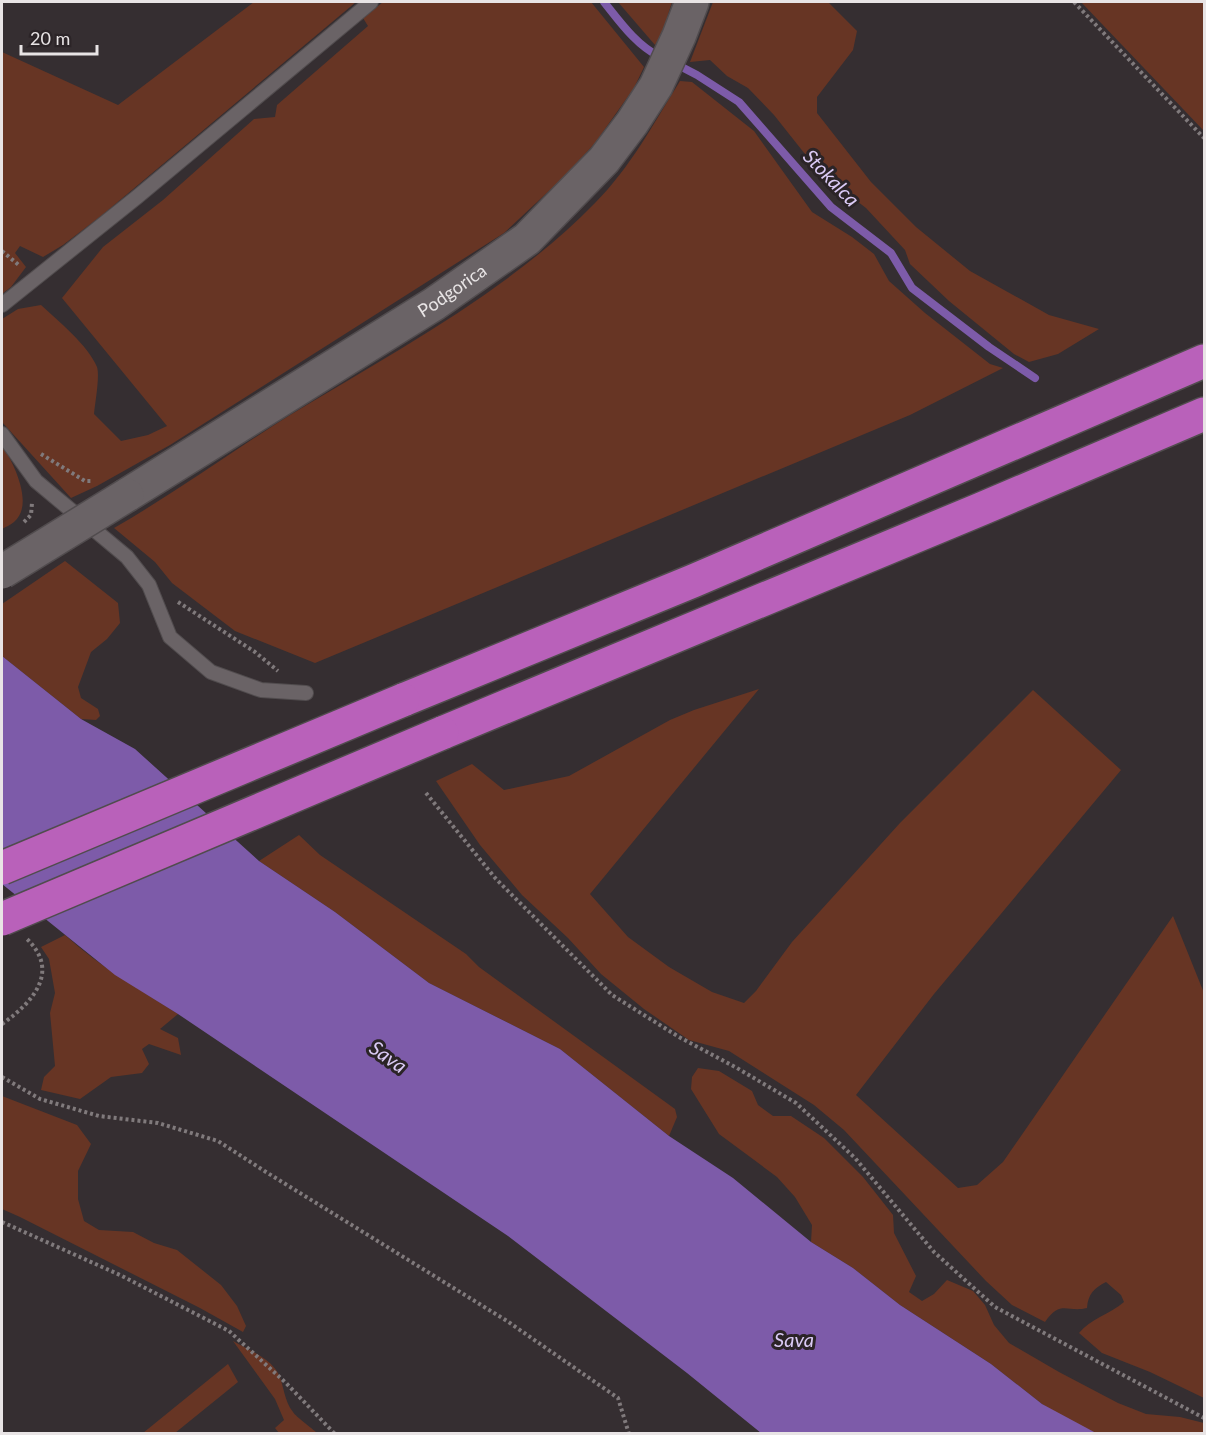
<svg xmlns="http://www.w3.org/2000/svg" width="1206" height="1435" font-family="Lato,sans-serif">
  <rect width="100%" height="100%" fill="#352e31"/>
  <g fill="#673524">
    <path d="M254,2H356L101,216L63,245L43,257L20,246L15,253L26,267L11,287L2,294V52L118,105Z"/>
    <path d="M383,2H591L644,67L634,88L595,143L566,175L504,233L170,445L97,486L71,498L2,422V319L18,309L41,305C58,321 88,345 97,367C100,376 95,403 94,414L121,441L148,435L167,426L62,298L103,247L163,200L254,119L275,117L277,105L368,26L363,18Z"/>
    <path d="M618,2H672L662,34L655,45Z"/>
    <path d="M713,2H828L857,31L853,50L817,97V113L871,182L916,227L970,271L1049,315L1099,329L1058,354L1029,362L1014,354L949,301L910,264L905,250L866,208L820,173L774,115L748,88L727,76L710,60L690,62Z"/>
    <path d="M1081,2H1204V131Z"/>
    <path d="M680,81L692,82L754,131L812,212L852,237L874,254L889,281L925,313L990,364L1003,368L910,415L315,663L235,631L172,583L155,562L114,528C175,493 231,452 290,415C395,351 508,292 595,203C630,168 654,123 680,81Z"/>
    <path d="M2,444C13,463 35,504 14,522C11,525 5,527 2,529Z"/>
    <path d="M65,561L118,603L120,623L107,639L91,652L78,687L81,698L98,709L100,716L96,720L81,719L2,656V604Z"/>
    <path d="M759,689L590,894L628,937L669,967L712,992L744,1003L756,991L792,942L900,823L1033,690L1121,770L934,994L856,1095L958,1188L977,1185L1003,1162L1173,916L1204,993V1398L1150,1372L1102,1353L1079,1333C1090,1319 1110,1314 1124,1302L1121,1295L1106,1282C1094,1288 1088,1294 1087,1308C1067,1313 1061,1299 1045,1322L1012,1305L986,1281L844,1130L814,1105L729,1051L689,1040L644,1009L601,974L568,938L522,895L480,845L436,781L472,764L504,790L569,776L670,720L694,710Z"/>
    <path d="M299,835L320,855L466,954L479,967L675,1109L677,1117L669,1136L560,1049L429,983L335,912L259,861Z"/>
    <path d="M65,935C100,967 138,988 178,1014L160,1029L178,1038L181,1055L149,1044L142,1049L149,1064L142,1073L111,1077L80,1099L41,1090L44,1077L55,1066L50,1013L55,993L49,959L41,947Z"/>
    <path d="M698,1068L719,1071L752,1091L758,1105L773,1116H791L824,1138L863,1177L893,1215L894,1233L916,1276L909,1292L922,1301L934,1294L947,1280L973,1291L985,1305L994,1325L1009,1343L1059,1372L1118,1403L1146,1414L1180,1417L1204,1423V1433H1096L1065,1419L1042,1404L991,1364L900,1305L853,1268L811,1242L812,1225L795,1197L777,1177L719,1134L691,1089L692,1077Z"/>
    <path d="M2,1096L77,1125L91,1144L78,1171V1199L84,1221L99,1230L133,1232L154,1243L177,1250L221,1285L237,1306L246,1326L243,1332L200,1308L20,1217L2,1209Z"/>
    <path d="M233,1341C248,1350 269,1357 278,1373C284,1385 284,1401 293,1412C296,1417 312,1428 317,1433H279L275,1428L284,1420L275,1399Z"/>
    <path d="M228,1364L238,1382L175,1433H143Z"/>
  </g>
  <path fill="#7d5ba9" d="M2,656L81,719L135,749L259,861L335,912L429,983L560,1049L669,1136L733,1178L811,1242L853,1268L900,1305L991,1364L1042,1404L1096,1433H761L687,1373L508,1236L178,1014L115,975L2,884Z"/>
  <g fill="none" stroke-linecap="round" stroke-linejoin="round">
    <g stroke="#7d5ba9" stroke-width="8">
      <path d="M604,2C620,22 636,45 660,57"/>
      <path d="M674,63L697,75L739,102L831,207L891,253L912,288L989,347L1035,378"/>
    </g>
    <g stroke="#514c4e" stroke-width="16">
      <g id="service">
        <path d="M2,305L137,197L371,2"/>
        <path d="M2,434L36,481L127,557L149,585L170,637L211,672L261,690L306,693"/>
      </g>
    </g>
    <g stroke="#514c4e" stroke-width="36">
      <g id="secondary">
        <path id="s1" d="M127,495L434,304L527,239L604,160L632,123L656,86L679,36L692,2"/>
      </g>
    </g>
    <g stroke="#514c4e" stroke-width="36">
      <g id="motorway">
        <path d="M403,700L693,581L1204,361"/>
        <path d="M442,733L981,509L1204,414"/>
      </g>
    </g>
    <g stroke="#807a7c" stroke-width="4" stroke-dasharray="3 3" stroke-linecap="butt">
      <path d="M1074,2L1204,138"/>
      <path d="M2,251L20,266"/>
      <path d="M41,454L85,481H92"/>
      <path d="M24,522L31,515L32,503"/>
      <path d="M178,602L255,652L278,671"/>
      <path d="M426,793L496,879L612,995L679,1037L737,1068L796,1103L855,1158L934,1252L995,1307L1204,1418"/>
      <path d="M2,1024C32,1003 61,972 27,939"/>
      <path d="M2,1077L40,1099L99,1116L158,1123L218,1141L266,1172L507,1321L618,1398L629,1434"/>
      <path d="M2,1222L120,1275L229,1331L286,1383L335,1434"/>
    </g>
    <use href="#service" stroke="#6a6366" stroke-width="14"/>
    <use href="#secondary" stroke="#6a6366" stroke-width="33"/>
    <use href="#motorway" stroke="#b961ba" stroke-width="33"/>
    <g stroke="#514c4e" stroke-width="36" stroke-linecap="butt">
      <path id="secondary-bridge" d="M2,572L127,495"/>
    </g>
    <g stroke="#514c4e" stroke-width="36" stroke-linecap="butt">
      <g id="motorway-bridge">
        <path d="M2,868L403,700"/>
        <path d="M2,919L442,733"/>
      </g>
    </g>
    <use href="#secondary-bridge" stroke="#6a6366" stroke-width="33"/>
    <use href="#motorway-bridge" stroke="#b961ba" stroke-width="33"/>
  </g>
  <g text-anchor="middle" stroke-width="6" stroke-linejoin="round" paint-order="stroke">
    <g font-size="18" fill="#e8e4e5" stroke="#2b2427">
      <text dy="6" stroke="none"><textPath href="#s1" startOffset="384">Podgorica</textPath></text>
    </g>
    <g font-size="20" font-style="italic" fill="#dacaf5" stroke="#2b2427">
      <text transform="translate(831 178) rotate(46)" y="7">Stokalca</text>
      <text transform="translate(388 1057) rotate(35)" y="7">Sava</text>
      <text x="794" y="1347">Sava</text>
    </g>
  </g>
  <rect width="1206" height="1435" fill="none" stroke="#e8e4e5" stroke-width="6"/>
  <path d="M21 45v9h76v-9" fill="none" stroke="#e8e4e5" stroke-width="3"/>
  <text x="30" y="45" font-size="18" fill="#e8e4e5" stroke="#2b2427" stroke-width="4.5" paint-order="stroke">20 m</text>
</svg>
